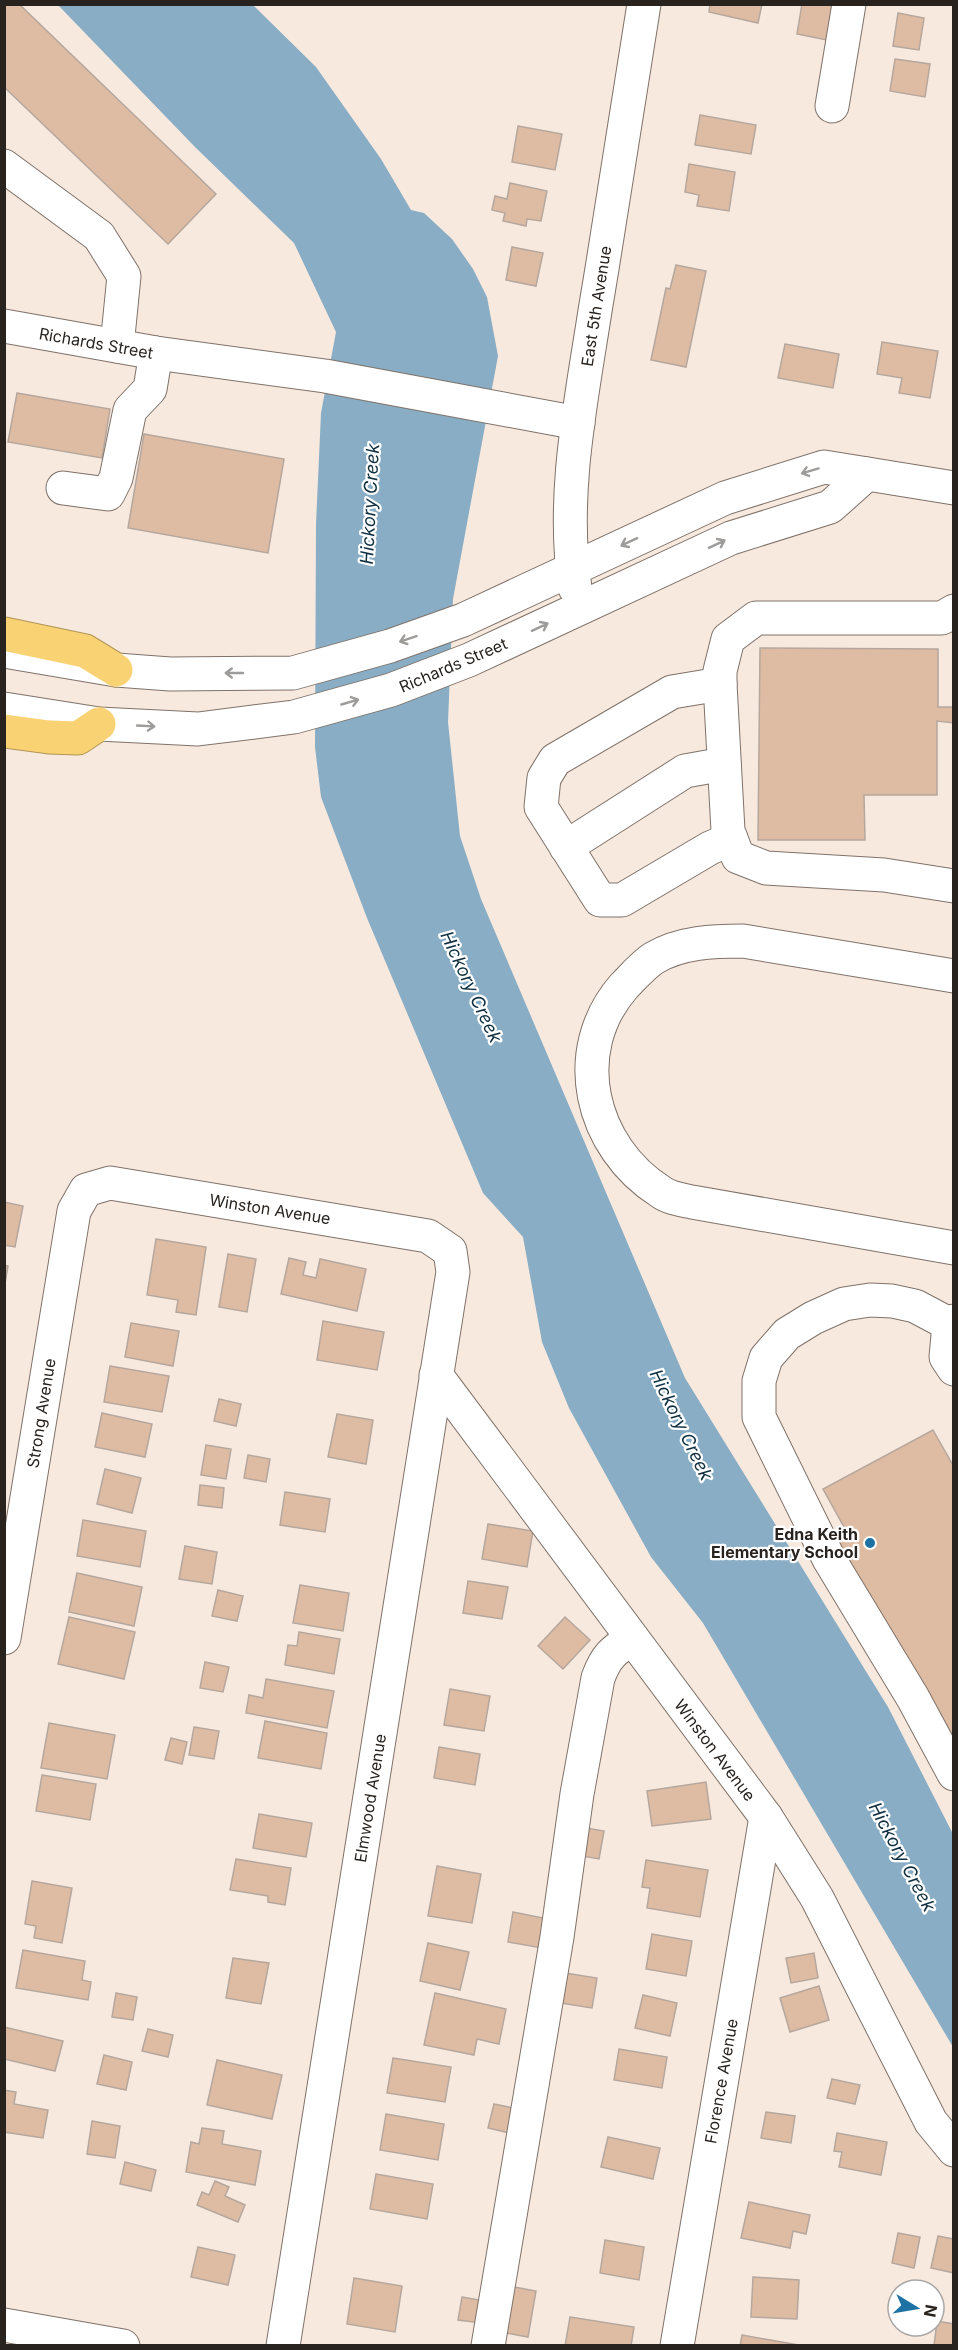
<svg xmlns="http://www.w3.org/2000/svg" width="958" height="2350" font-family="Inter,sans-serif">
  <rect width="100%" height="100%" fill="#f8e9df"/>
  <path fill="#88adc4" d="M58,5H253L316,67L381,159L411,210L424,213L452,239L473,269L487,297L498,356L453,599L448,722L460,836L481,899L685,1378L888,1707L953,1834V2047L703,1623L651,1557L569,1408L542,1342L523,1237L483,1193L367,918L321,797L315,747L316,524L321,413L336,332L294,243L195,147Z"/>
  <g fill="#debca3" stroke="#b5a79d" stroke-width="1.5">
    <path d="M4,4H19L216,194L168,244L4,87Z"/>
    <path d="M710,4H762L758,23L709,12Z"/>
    <path d="M802,4H836L837,42L797,34Z"/>
    <path d="M898,13L924,18L919,50L893,46Z"/>
    <path d="M895,59L930,64L925,97L890,91Z"/>
    <path d="M700,115L756,125L751,154L695,145Z"/>
    <path d="M518,126L562,134L555,170L512,162Z"/>
    <path d="M689,164L735,172L729,211L697,206L699,195L685,192Z"/>
    <path d="M510,183L547,191L541,221L527,219L526,226L503,221L505,213L492,210L495,196L507,199Z"/>
    <path d="M512,247L543,253L536,286L506,280Z"/>
    <path d="M676,265L706,271L686,367L651,360L666,288L670,289Z"/>
    <path d="M882,342L938,351L930,398L899,393L902,378L877,374Z"/>
    <path d="M785,344L839,354L833,388L778,378Z"/>
    <path d="M17,393L110,409L102,458L8,442Z"/>
    <path d="M144,434L284,459L268,553L128,528Z"/>
    <path d="M760,648L938,649V707H954V723L937,721V795H864L865,840H758Z"/>
    <path d="M4,1202L23,1206L15,1247L4,1245Z"/>
    <path d="M156,1239L206,1247L196,1315L176,1312L178,1300L147,1295Z"/>
    <path d="M228,1254L256,1259L247,1312L219,1307Z"/>
    <path d="M289,1258L306,1262L303,1275L316,1278L320,1259L366,1269L357,1311L281,1294Z"/>
    <path d="M4,1265L8,1266L4,1289Z"/>
    <path d="M323,1321L384,1332L377,1370L317,1360Z"/>
    <path d="M131,1323L179,1331L173,1366L125,1357Z"/>
    <path d="M110,1366L169,1376L162,1412L104,1402Z"/>
    <path d="M219,1399L241,1404L236,1426L214,1421Z"/>
    <path d="M102,1413L152,1424L145,1457L95,1447Z"/>
    <path d="M337,1414L373,1420L366,1464L328,1457Z"/>
    <path d="M933,1430L954,1467V1759L833,1546L849,1536L823,1489Z"/>
    <path d="M206,1445L231,1449L226,1479L201,1475Z"/>
    <path d="M248,1455L270,1459L266,1482L244,1478Z"/>
    <path d="M105,1469L141,1478L132,1513L97,1504Z"/>
    <path d="M200,1485L224,1488L222,1508L198,1505Z"/>
    <path d="M285,1492L330,1499L325,1532L280,1525Z"/>
    <path d="M83,1520L146,1531L140,1567L77,1556Z"/>
    <path d="M488,1524L533,1531L527,1567L482,1559Z"/>
    <path d="M185,1546L217,1552L212,1584L179,1579Z"/>
    <path d="M77,1573L142,1587L134,1626L69,1612Z"/>
    <path d="M468,1581L508,1587L502,1619L463,1613Z"/>
    <path d="M300,1585L349,1593L343,1631L293,1623Z"/>
    <path d="M218,1590L243,1596L237,1621L212,1616Z"/>
    <path d="M69,1617L135,1632L124,1679L58,1664Z"/>
    <path d="M565,1617L590,1640L563,1669L538,1646Z"/>
    <path d="M299,1632L340,1639L334,1674L285,1665L288,1645L297,1646Z"/>
    <path d="M205,1662L229,1667L223,1692L200,1688Z"/>
    <path d="M266,1679L334,1691L327,1728L246,1713L249,1695L263,1698Z"/>
    <path d="M450,1689L490,1696L484,1731L444,1725Z"/>
    <path d="M265,1721L327,1733L321,1769L258,1758Z"/>
    <path d="M49,1723L115,1735L107,1779L41,1768Z"/>
    <path d="M194,1727L219,1731L214,1759L189,1755Z"/>
    <path d="M171,1738L187,1742L182,1764L165,1760Z"/>
    <path d="M439,1747L480,1754L475,1785L434,1778Z"/>
    <path d="M42,1775L96,1784L90,1820L36,1811Z"/>
    <path d="M706,1782L711,1819L652,1826L647,1791Z"/>
    <path d="M259,1814L312,1823L306,1857L253,1848Z"/>
    <path d="M581,1827L604,1831L599,1859L576,1855Z"/>
    <path d="M236,1859L291,1868L285,1905L268,1902V1896L230,1890Z"/>
    <path d="M646,1860L708,1870L700,1917L647,1908L650,1888L642,1887Z"/>
    <path d="M437,1866L481,1874L472,1923L428,1916Z"/>
    <path d="M32,1881L72,1888L62,1943L34,1938L36,1926L25,1924Z"/>
    <path d="M513,1912L548,1919L542,1948L508,1942Z"/>
    <path d="M652,1934L692,1941L686,1976L646,1969Z"/>
    <path d="M428,1943L469,1952L460,1990L420,1981Z"/>
    <path d="M23,1950L85,1961L82,1980L91,1982L88,2000L16,1988Z"/>
    <path d="M814,1953L818,1978L791,1983L786,1958Z"/>
    <path d="M233,1958L269,1963L261,2004L226,1998Z"/>
    <path d="M565,1973L597,1978L592,2008L560,2003Z"/>
    <path d="M819,1986L829,2020L790,2032L780,1998Z"/>
    <path d="M116,1993L137,1997L133,2020L112,2017Z"/>
    <path d="M435,1993L506,2009L499,2044L477,2039L474,2055L424,2045Z"/>
    <path d="M643,1995L677,2003L670,2036L635,2028Z"/>
    <path d="M4,2027L63,2041L55,2071L4,2059Z"/>
    <path d="M148,2029L173,2035L168,2057L142,2051Z"/>
    <path d="M619,2049L667,2057L662,2088L614,2080Z"/>
    <path d="M104,2055L132,2062L126,2090L97,2084Z"/>
    <path d="M393,2058L451,2067L445,2102L387,2093Z"/>
    <path d="M217,2060L282,2075L272,2119L207,2105Z"/>
    <path d="M832,2079L860,2085L855,2104L827,2098Z"/>
    <path d="M4,2090L16,2092L14,2104L48,2110L43,2138L4,2132Z"/>
    <path d="M494,2104L523,2110L518,2135L488,2128Z"/>
    <path d="M766,2112L795,2116L791,2143L761,2138Z"/>
    <path d="M386,2114L444,2124L438,2160L380,2150Z"/>
    <path d="M92,2121L120,2126L115,2158L87,2154Z"/>
    <path d="M202,2128L224,2131L222,2144L261,2151L255,2185L186,2172L191,2142L199,2144Z"/>
    <path d="M837,2133L887,2142L881,2175L839,2167L842,2152L834,2151Z"/>
    <path d="M608,2137L660,2148L653,2179L601,2167Z"/>
    <path d="M125,2162L156,2170L151,2191L120,2184Z"/>
    <path d="M376,2174L433,2184L427,2219L370,2209Z"/>
    <path d="M215,2181L229,2187L225,2196L245,2205L238,2222L197,2205L202,2192L209,2195Z"/>
    <path d="M749,2202L810,2215L806,2234L793,2231L790,2248L741,2238Z"/>
    <path d="M898,2233L920,2237L914,2268L892,2263Z"/>
    <path d="M938,2236L954,2239V2273L931,2268Z"/>
    <path d="M605,2240L644,2247L639,2280L600,2273Z"/>
    <path d="M198,2247L235,2255L228,2285L191,2277Z"/>
    <path d="M753,2277L799,2280L797,2319L751,2317Z"/>
    <path d="M354,2278L402,2286L395,2332L347,2324Z"/>
    <path d="M509,2286L536,2291L528,2337L501,2332Z"/>
    <path d="M462,2297L485,2301L481,2323L458,2320Z"/>
    <path d="M570,2317L634,2327L631,2346H565Z"/>
    <path d="M937,2321L954,2324V2346H934Z"/>
    <path d="M742,2335L804,2346H740Z"/>
  </g>
  <g fill="none" stroke-linecap="round" stroke-linejoin="round">
    <g stroke="#7f7269" stroke-width="35">
      <g id="minor">
        <path d="M832,106L849,4"/>
        <path d="M4,166L99,236L124,276L117,346"/>
        <path d="M4,326L156,353L325,376L578,423"/>
        <path d="M63,488L108,494L116,478L130,410L150,389L156,353"/>
        <path d="M575,588C561,496 581,402 595,311C612,209 628,107 644,4"/>
        <path d="M954,611L942,618H756L728,639L720,671V684L728,831L738,857L766,868L884,875L954,886"/>
        <path d="M4,651L116,670L170,674L293,673L390,646L463,620L725,498L824,467L954,488"/>
        <path d="M720,684L672,692L555,760L544,778L541,807L600,900H622L710,848L731,839"/>
        <path d="M4,709L99,724L198,729L294,717L391,690L469,660L731,538L830,507L867,474"/>
        <path d="M566,847L685,771L724,764"/>
        <path d="M954,976L743,941C714,941 681,942 654,958C643,965 633,977 624,986C567,1051 590,1147 661,1192C669,1198 682,1200 692,1202L954,1248"/>
        <path d="M954,1321L949,1324L946,1357L954,1369"/>
        <path d="M949,1324L915,1306L892,1301L870,1300L844,1304L813,1318L787,1334L766,1358L759,1381V1417L829,1559L913,1698L954,1774"/>
        <path d="M436,1375L766,1817L817,1898L931,2122L954,2150"/>
        <path d="M4,1638L74,1211L86,1190L110,1183L428,1236L450,1251L453,1272L283,2346"/>
        <path d="M4,2325L123,2346"/>
        <path d="M488,2346L557,1937L577,1794L598,1678C606,1656 613,1651 632,1638"/>
        <path d="M677,2346L766,1817"/>
      </g>
    </g>
    <g stroke="#b09556" stroke-width="35">
      <g id="highway">
        <path d="M4,634L85,651L116,670"/>
        <path d="M4,731L49,737L78,738L99,724"/>
      </g>
    </g>
    <use href="#minor" stroke="#fff" stroke-width="33"/>
    <use href="#highway" stroke="#f9d274" stroke-width="33"/>
  </g>
  <defs><path id="oneway-shaft" d="M-6 0H5M1.5-3L5.5 0L1.5 3" fill="none" stroke-width="1.6" stroke-linecap="round" stroke-linejoin="round" transform="scale(1.5)"/></defs>
  <g stroke="#9e9c9a">
    <use href="#oneway-shaft" transform="translate(810 471) rotate(163)"/>
    <use href="#oneway-shaft" transform="translate(629 542) rotate(155)"/>
    <use href="#oneway-shaft" transform="translate(717 544) rotate(-25)"/>
    <use href="#oneway-shaft" transform="translate(540 627) rotate(-25)"/>
    <use href="#oneway-shaft" transform="translate(408 639) rotate(161)"/>
    <use href="#oneway-shaft" transform="translate(234 673) rotate(180)"/>
    <use href="#oneway-shaft" transform="translate(350 702) rotate(-16)"/>
    <use href="#oneway-shaft" transform="translate(146 726) rotate(3)"/>
  </g>
  <circle fill="#1e72a3" stroke="#fff" stroke-width="2" cx="870" cy="1543" r="6"/>
  <g text-anchor="middle" stroke-width="4.5" stroke-linejoin="round" paint-order="stroke">
    <g font-size="16" fill="#28231f" stroke="#fff">
      <text transform="translate(596 306) rotate(-81)" y="6">East 5th Avenue</text>
      <text transform="translate(96 343) rotate(10)" y="6">Richards Street</text>
      <text transform="translate(453 665) rotate(-23)" y="6">Richards Street</text>
      <text transform="translate(270 1209) rotate(9)" y="6">Winston Avenue</text>
      <text transform="translate(41 1413) rotate(-81)" y="6">Strong Avenue</text>
      <text transform="translate(715 1750) rotate(53)" y="6">Winston Avenue</text>
      <text transform="translate(370 1798) rotate(-81)" y="6">Elmwood Avenue</text>
      <text transform="translate(721 2081) rotate(-80)" y="6">Florence Avenue</text>
    </g>
    <g font-size="16" font-weight="bold" fill="#28231f" stroke="#fff" text-anchor="end">
      <text x="858" y="1540">Edna Keith<tspan x="858" dy="18">Elementary School</tspan></text>
    </g>
    <g font-size="18" font-style="italic" fill="#0f2f40" stroke="#fff">
      <text transform="translate(370 504) rotate(-87)" y="6">Hickory Creek</text>
      <text transform="translate(471 987) rotate(65)" y="6">Hickory Creek</text>
      <text transform="translate(681 1425) rotate(64)" y="6">Hickory Creek</text>
      <text transform="translate(902 1857) rotate(62)" y="6">Hickory Creek</text>
    </g>
  </g>
  <rect width="958" height="2350" fill="none" stroke="#28231f" stroke-width="12"/>
  <g transform="translate(916 2308) rotate(101)"><circle r="28" fill="#ffffff" stroke="#a9a7a5" stroke-width="1.5"/>
  <path d="M0-4.5L10 22L0 15L-10 22Z" fill="#1e72a3"/>
  <text y="-9" font-size="16" font-weight="bold" text-anchor="middle" fill="#28231f">N</text>
  </g>
</svg>
